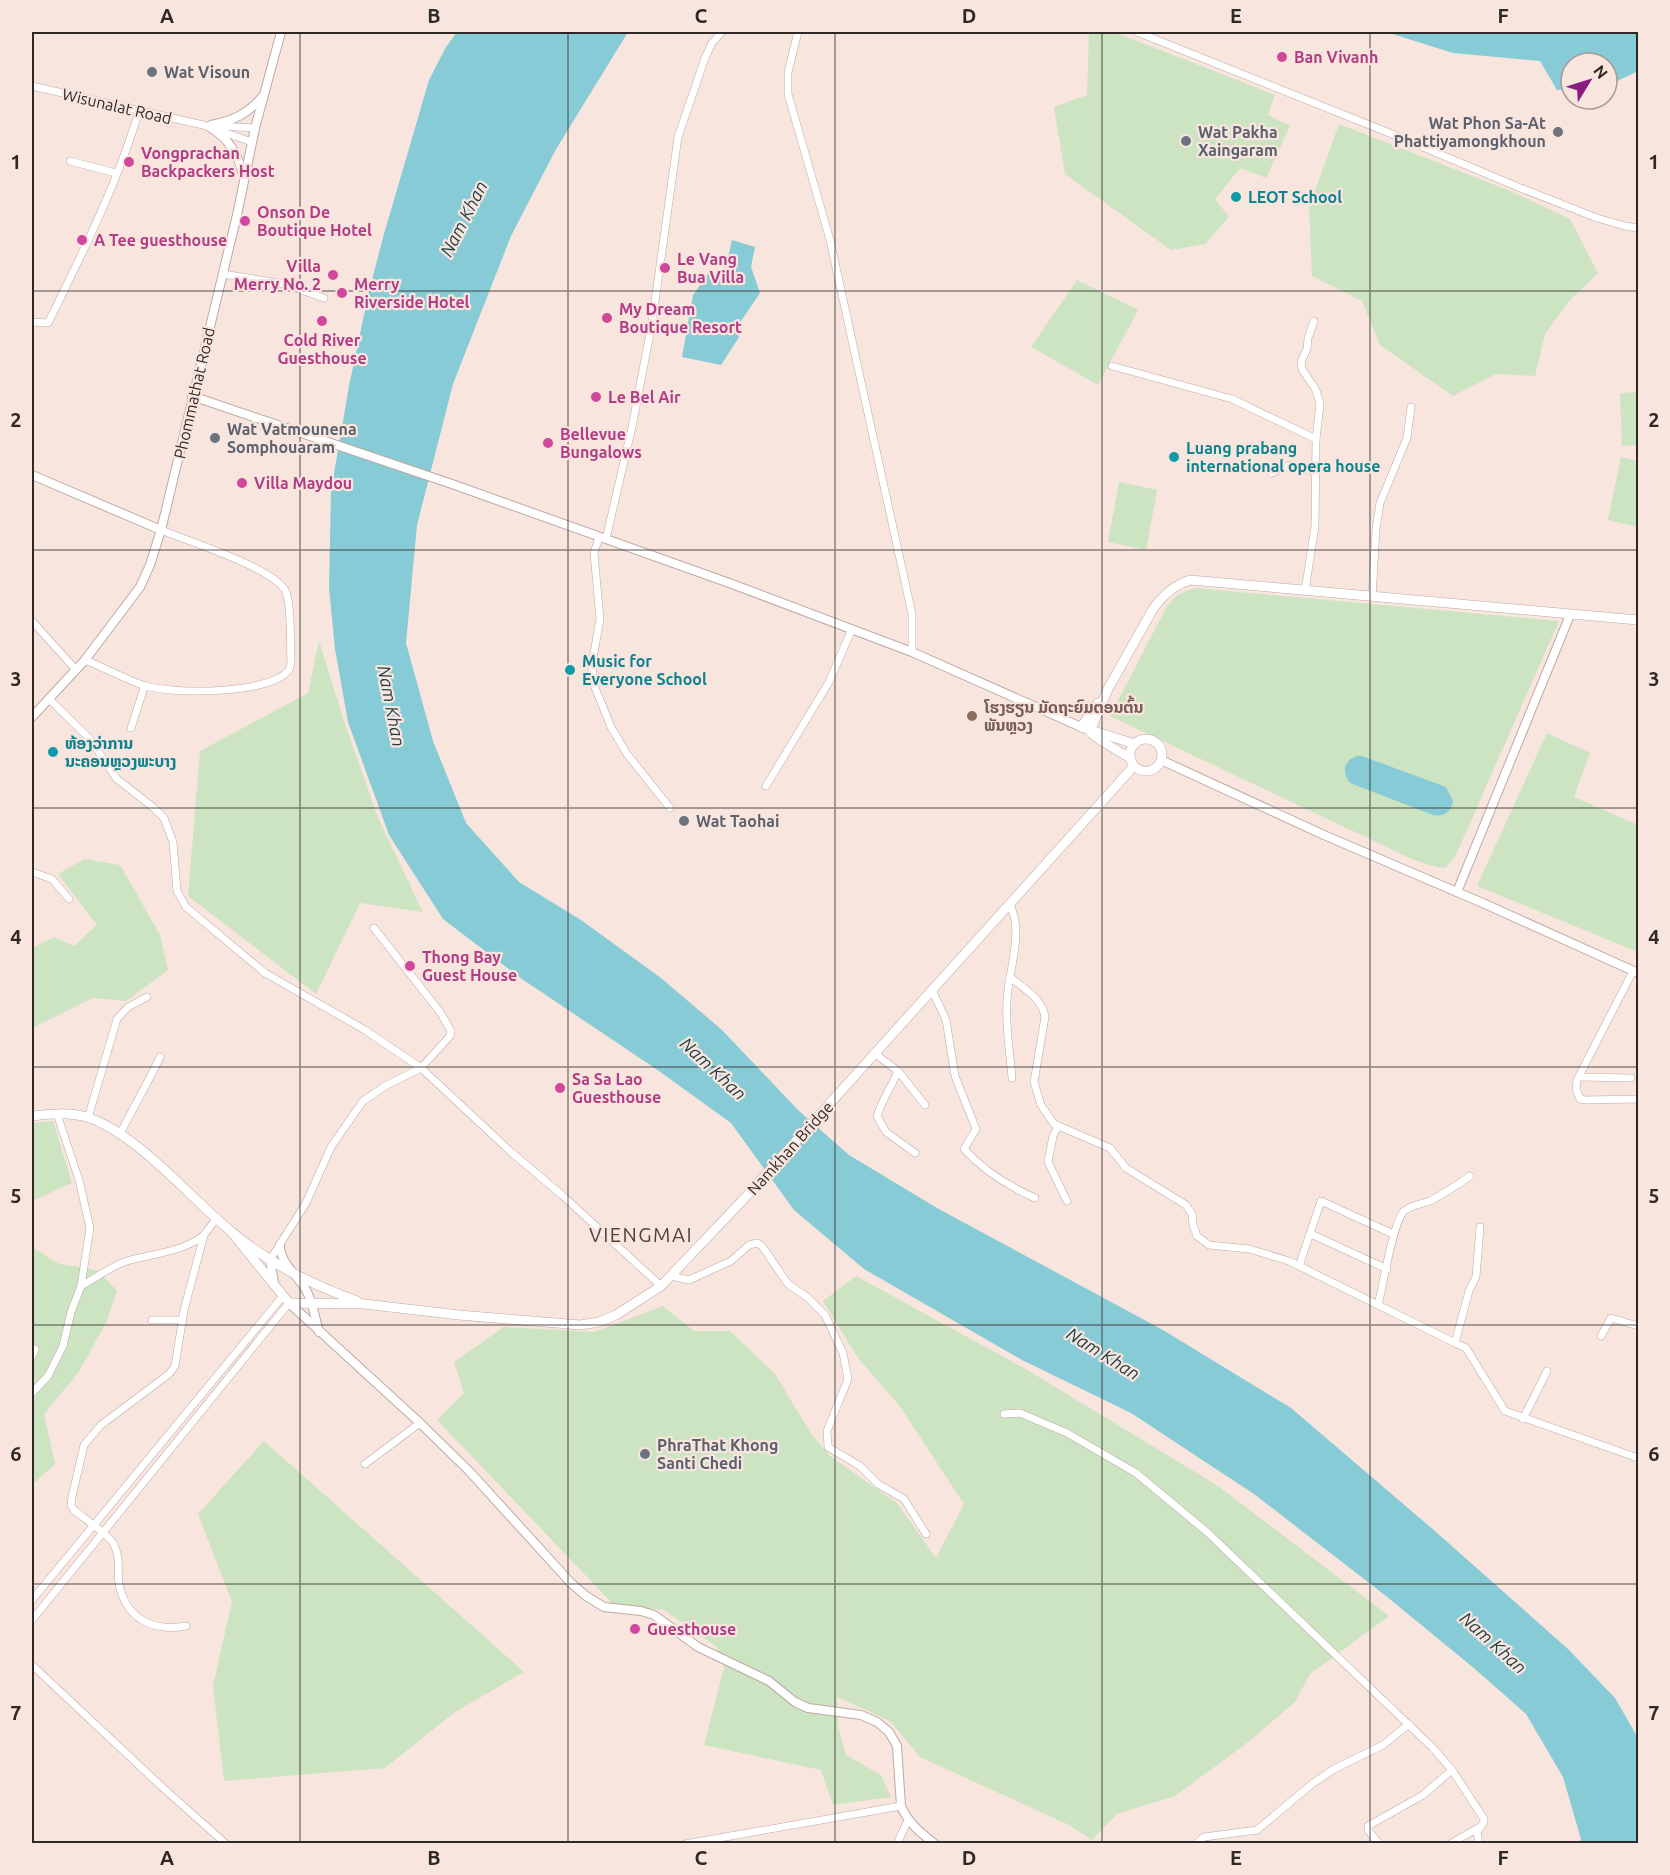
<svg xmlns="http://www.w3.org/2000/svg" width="1670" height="1875" font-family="Ubuntu,'Noto Sans Lao',sans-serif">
  <rect width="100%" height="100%" fill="#f8e5de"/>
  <g fill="#cce4c1">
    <path d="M1089,32H1114L1275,95L1268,115L1290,126L1266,178L1240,168L1215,199L1229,217L1205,244L1171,250L1065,174L1054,107L1087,95Z"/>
    <path d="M1339,124L1508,190L1570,219L1598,273L1568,302L1545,334L1535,376L1496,374L1453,396L1380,345L1362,301L1312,276L1309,207Z"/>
    <path d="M1077,280L1138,310L1098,385L1031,347Z"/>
    <path d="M1638,392V445L1622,446L1620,393Z"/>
    <path d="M1621,457L1638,461V527L1608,520Z"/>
    <path d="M1119,482L1157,490L1146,550L1108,542Z"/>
    <path d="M1195,588L1559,621L1455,857L1445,868L1437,867L1414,860L1110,716L1167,606L1177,595Z"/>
    <path d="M319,641L342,715L378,818L423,912L360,903L316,994L188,896L200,751L308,693Z"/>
    <path d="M1547,733L1590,753L1574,797L1638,825V952L1477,886Z"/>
    <path d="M84,859L120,865L160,935L168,970L126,1001L93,998L32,1028V948L54,937L74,946L97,925L58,874Z"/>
    <path d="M53,1121L72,1183L32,1201V1123Z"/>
    <path d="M32,1247L59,1264L97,1270L117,1291L106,1323L78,1373L44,1414L55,1464L32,1485Z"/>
    <path d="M856,1276L1024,1368L1218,1486L1389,1616L1310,1674L1295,1702L1243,1746L1175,1796L1117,1814L1092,1840L1067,1824L920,1757L890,1721L837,1697L838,1726L846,1755L881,1775L891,1797L833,1805L821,1770L704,1745L724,1668L717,1647L664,1610L613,1604L437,1420L464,1393L454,1362L504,1327L594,1332L663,1306L694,1331H730L775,1374L810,1432L830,1456L897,1503L936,1558L964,1504L899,1405L858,1358L823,1301Z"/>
    <path d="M264,1441L524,1672L455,1712L385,1768L224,1781L213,1686L232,1602L198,1514Z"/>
  </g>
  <g fill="#86cbd6">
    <path d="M457,32H628L555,151L511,236L453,384L417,525L406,643L433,741L466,823L519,882L581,920L661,978L722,1030L798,1110L849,1155L937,1208L1163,1330L1291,1408L1436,1532L1568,1649L1615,1698L1638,1738V1843H1580L1581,1839L1563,1777L1526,1714L1475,1669L1386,1596L1254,1494L1131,1413L1022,1360L864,1269L794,1210L731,1123L659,1071L522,979L443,919L389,835L348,722L335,649L329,588L331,491L349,386L369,291L384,234L429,80L446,47Z"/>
    <path d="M1386,32H1638V71L1607,86V63H1571V89L1557,90L1540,61L1453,53Z"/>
    <path d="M732,240L755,247L751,267L760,293L737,327L739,337L721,365L682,357L693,295L710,271L724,274Z"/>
    <path d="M1357,756H1362L1446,787L1453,801C1451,812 1444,817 1433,815L1350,783C1341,772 1344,760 1357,756Z"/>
  </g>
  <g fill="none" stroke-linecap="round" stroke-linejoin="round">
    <g stroke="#bcaaa4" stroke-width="8">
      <g id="minor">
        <path d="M798,32L788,72V94L830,240L912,614V652"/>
        <path d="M1137,32L1387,132L1518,187L1597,218L1625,226L1638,228"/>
        <path d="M32,86L203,125L252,142"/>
        <path d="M218,126L255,128"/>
        <path d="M70,161L116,173"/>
        <path d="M223,274L284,284L324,298"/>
        <path d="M32,322L48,323C82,254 117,185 139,111"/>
        <path d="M1112,366L1232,399L1316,439"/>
        <path d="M1272,473L1290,465L1316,472"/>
        <path d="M599,537L594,553L600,619L592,664L594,685L611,727L627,754L670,808"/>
        <path d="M606,539L632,427L652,323L678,137L705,58L712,43L722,32"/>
        <path d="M1305,591L1315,526L1316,439L1320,404L1316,390L1302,369L1301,362L1307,349L1308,338L1314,321"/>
        <path d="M1372,597L1376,529L1380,503L1407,438L1411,407"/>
        <path d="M32,621L76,670"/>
        <path d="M85,660C105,668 125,679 145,686C175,694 268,695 289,670L291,663C290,647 292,602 285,590C271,567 188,541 161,530"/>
        <path d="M49,699L89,738L117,779L154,808L164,818L173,842L177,891L186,907L265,973L365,1030L421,1068L511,1152L562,1195L661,1286"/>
        <path d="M131,728L145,685"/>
        <path d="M766,786L829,682L852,629"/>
        <path d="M32,872L52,879L69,899"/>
        <path d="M1010,905C1021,927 1014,953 1010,977C1023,988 1043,999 1045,1017L1034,1082L1041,1105L1054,1124L1110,1148L1126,1168L1186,1205L1192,1214L1193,1225L1197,1236L1209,1245L1249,1249L1289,1261L1455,1343L1466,1348L1505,1411L1638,1458"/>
        <path d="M1633,971L1577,1080L1576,1088L1580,1099L1586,1100L1638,1099"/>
        <path d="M1010,977C1003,1010 1009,1045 1012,1078"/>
        <path d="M932,990L946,1020L955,1076L976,1129L964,1149C984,1171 1008,1186 1035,1198"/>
        <path d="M874,1053L898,1071L925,1105"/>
        <path d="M898,1071C892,1086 882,1100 877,1116L886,1132L915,1153"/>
        <path d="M1581,1077L1631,1078"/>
        <path d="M88,1118L117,1019L128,1007L147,997"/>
        <path d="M1058,1126L1053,1136L1048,1162L1067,1201"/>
        <path d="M120,1134C133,1108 148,1083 160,1057"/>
        <path d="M1311,1234L1387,1269"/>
        <path d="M270,1260L306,1203L331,1147L363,1101L385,1086L421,1068L450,1036L451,1031L440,1012L374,928"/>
        <path d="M1301,1267V1260L1321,1201L1393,1234"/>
        <path d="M671,1276L689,1280L731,1261L749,1245L757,1243L762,1246L788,1284L807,1297L825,1315L843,1353L848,1379L827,1431L828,1447L860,1466L878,1484L904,1499L926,1534"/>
        <path d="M81,1286C96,1278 111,1266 127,1261C152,1254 182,1252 203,1236"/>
        <path d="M1378,1305C1383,1286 1393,1222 1404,1211C1412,1205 1422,1204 1430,1201C1444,1194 1457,1185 1470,1176"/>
        <path d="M152,1320H183"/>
        <path d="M1601,1336L1611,1318L1638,1326"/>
        <path d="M1455,1343L1469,1291L1476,1277L1480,1227"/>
        <path d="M32,1356L35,1349"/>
        <path d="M32,1393L48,1376L63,1346L71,1312L81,1286L90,1228L79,1180L57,1114"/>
        <path d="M1004,1414L1020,1413L1067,1433L1136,1473L1207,1532L1432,1747L1452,1770L1484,1819V1822L1477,1832L1479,1844"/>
        <path d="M1523,1419L1547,1371"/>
        <path d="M365,1464L420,1423"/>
        <path d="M32,1600L282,1297"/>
        <path d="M32,1620L289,1303"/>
        <path d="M186,1626C153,1632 126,1619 119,1584C117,1570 121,1556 113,1543C109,1535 82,1517 74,1510L71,1505L72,1497L84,1445L101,1425L169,1374L175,1366L184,1310L204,1235L216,1219"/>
        <path d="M32,1665L161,1786L226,1844"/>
        <path d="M685,1844L901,1806"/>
        <path d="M897,1844L908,1820"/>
        <path d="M1196,1844L1204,1837L1257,1830L1312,1784L1334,1769L1383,1745L1409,1724"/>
        <path d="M1379,1844L1368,1830V1826L1423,1795L1452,1770"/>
        <path d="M1450,1844L1478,1828"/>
      </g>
    </g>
    <g stroke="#bcaaa4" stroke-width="10">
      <g id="tertiary">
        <path d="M211,125C232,121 248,114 262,97"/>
        <path d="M211,128C229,139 238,154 243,175"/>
        <path d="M192,396L449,483L732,584L912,652L1081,727"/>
        <path d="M32,475L161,530"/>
        <path d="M32,717L85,660L140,587L150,565L161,530L237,215L255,128L281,32"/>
        <path d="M1161,760L1324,835L1485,904L1638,973"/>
        <path d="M1457,892L1570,615"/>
        <path d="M280,1245C280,1264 297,1274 306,1290C313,1302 315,1318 319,1332"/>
        <path d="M270,1260L274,1283"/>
        <path d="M289,1303L420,1423L470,1472L571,1583L586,1596L604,1607L641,1611L654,1615L698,1647L769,1681L795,1702L808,1708L861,1715L877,1722L889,1732L897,1746L901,1806C908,1823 921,1833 935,1844"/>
      </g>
    </g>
    <g stroke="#bcaaa4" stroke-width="10">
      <g id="secondary">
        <path d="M1098,703L1081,727L1135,744"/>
        <path d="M1090,731L1108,689L1153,609C1163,595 1174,585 1190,580L1638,620"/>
        <path d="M1091,733L1100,740L1130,758"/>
        <circle cx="1146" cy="755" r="16"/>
        <path d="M32,1116C50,1114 68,1112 86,1117C135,1131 192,1200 233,1233C270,1264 311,1284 357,1301"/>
        <path d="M233,1234L289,1303L364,1304L459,1315L580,1325L599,1322L616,1315L661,1286L741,1202L1134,766"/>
      </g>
    </g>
    <use href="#minor" stroke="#fff" stroke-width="7"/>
    <use href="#tertiary" stroke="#fff" stroke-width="8"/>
    <use href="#secondary" stroke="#fff" stroke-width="9"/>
  </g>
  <path fill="none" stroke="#2f2825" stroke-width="1.5" stroke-opacity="0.55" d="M300,32V1844M568,32V1844M835,32V1844M1102,32V1844M1370,32V1844M32,291H1638M32,550H1638M32,808H1638M32,1067H1638M32,1325H1638M32,1584H1638"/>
  <g fill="#d1479c" stroke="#f8e5de" stroke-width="2">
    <circle cx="1282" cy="57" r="6"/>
    <circle cx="129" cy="162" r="6"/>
    <circle cx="245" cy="221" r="6"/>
    <circle cx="82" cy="240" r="6"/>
    <circle cx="665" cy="268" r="6"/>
    <circle cx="333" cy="275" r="6"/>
    <circle cx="342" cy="293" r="6"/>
    <circle cx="607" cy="318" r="6"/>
    <circle cx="322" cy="321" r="6"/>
    <circle cx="596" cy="397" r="6"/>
    <circle cx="548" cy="443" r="6"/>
    <circle cx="242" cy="483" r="6"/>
    <circle cx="410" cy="966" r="6"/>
    <circle cx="560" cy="1088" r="6"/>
    <circle cx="635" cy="1629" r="6"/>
  </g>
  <g fill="#6b7280" stroke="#f8e5de" stroke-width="2">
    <circle cx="152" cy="72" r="6"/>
    <circle cx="1558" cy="132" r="6"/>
    <circle cx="1186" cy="141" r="6"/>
    <circle cx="215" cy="438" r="6"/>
    <circle cx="684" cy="821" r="6"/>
    <circle cx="645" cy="1454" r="6"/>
  </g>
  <g fill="#0f9aa8" stroke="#f8e5de" stroke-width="2">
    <circle cx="1236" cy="197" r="6"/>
    <circle cx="1174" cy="457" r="6"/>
    <circle cx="570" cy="670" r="6"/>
    <circle cx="53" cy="752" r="6"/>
  </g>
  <circle fill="#8d6e63" stroke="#f8e5de" stroke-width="2" cx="972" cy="716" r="6"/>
  <g text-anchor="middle" stroke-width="4.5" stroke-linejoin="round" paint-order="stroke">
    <g font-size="16" font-weight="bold" fill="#b23c85" stroke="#f8e5de" text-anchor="start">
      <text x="1294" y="63">Ban Vivanh</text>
      <text x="141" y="159">Vongprachan<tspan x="141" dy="18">Backpackers Host</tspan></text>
      <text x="257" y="218">Onson De<tspan x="257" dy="18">Boutique Hotel</tspan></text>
      <text x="94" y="246">A Tee guesthouse</text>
      <text x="677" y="265">Le Vang<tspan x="677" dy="18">Bua Villa</tspan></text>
      <text x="321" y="272" text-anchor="end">Villa<tspan x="321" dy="18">Merry No. 2</tspan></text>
      <text x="354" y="290">Merry<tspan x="354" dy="18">Riverside Hotel</tspan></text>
      <text x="619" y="315">My Dream<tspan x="619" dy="18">Boutique Resort</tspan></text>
      <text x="322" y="346" text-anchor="middle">Cold River<tspan x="322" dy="18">Guesthouse</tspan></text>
      <text x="608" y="403">Le Bel Air</text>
      <text x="560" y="440">Bellevue<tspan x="560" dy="18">Bungalows</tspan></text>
      <text x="254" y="489">Villa Maydou</text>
      <text x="422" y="963">Thong Bay<tspan x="422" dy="18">Guest House</tspan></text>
      <text x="572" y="1085">Sa Sa Lao<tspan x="572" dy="18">Guesthouse</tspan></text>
      <text x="647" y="1635">Guesthouse</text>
    </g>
    <g font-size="16" font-weight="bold" fill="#5b616d" stroke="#f8e5de" text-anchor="start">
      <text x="164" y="78">Wat Visoun</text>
      <text x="1546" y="129" text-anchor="end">Wat Phon Sa-At<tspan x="1546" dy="18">Phattiyamongkhoun</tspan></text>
      <text x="1198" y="138">Wat Pakha<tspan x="1198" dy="18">Xaingaram</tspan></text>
      <text x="227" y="435">Wat Vatmounena<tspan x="227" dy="18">Somphouaram</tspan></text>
      <text x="696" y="827">Wat Taohai</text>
      <text x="657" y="1451">PhraThat Khong<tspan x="657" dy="18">Santi Chedi</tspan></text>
    </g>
    <g font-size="16" fill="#2f2825" stroke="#f8e5de">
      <text transform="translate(117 106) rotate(13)" y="6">Wisunalat Road</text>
      <text transform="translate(194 393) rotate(-77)" y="6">Phommathat Road</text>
      <text transform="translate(790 1148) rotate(-48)" y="6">Namkhan Bridge</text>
    </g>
    <g font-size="16" font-weight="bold" fill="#0d838f" stroke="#f8e5de" text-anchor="start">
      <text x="1248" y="203">LEOT School</text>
      <text x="1186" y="454">Luang prabang<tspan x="1186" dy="18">international opera house</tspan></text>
      <text x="582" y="667">Music for<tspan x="582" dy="18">Everyone School</tspan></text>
      <text x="65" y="749">ຫ້ອງວ່າການ<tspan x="65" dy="18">ນະຄອນຫຼວງພະບາງ</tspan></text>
    </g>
    <g font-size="16" font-weight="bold" fill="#785e54" stroke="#f8e5de" text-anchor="start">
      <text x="984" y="713">ໂຮງຮຽນ ມັດຖະຍົມຕອນຕົ້ນ<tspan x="984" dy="18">ພັນຫຼວງ</tspan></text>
    </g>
    <g font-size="18" font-style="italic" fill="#1c3e43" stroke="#f8e5de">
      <text transform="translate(464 219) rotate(-63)" y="6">Nam Khan</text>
      <text transform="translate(391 706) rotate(79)" y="6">Nam Khan</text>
      <text transform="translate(713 1069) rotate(43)" y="6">Nam Khan</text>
      <text transform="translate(1103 1354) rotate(32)" y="6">Nam Khan</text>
      <text transform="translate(1493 1643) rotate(42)" y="6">Nam Khan</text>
    </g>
    <g font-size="20" letter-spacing="1.5" fill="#52423d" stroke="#f8e5de">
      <text x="641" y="1242">VIENGMAI</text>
    </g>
  </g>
  <rect width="1670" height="1875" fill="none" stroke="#f8e5de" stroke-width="66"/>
  <g transform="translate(1589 81) rotate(52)"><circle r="28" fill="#f8e5de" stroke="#a89994" stroke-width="1.5"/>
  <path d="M0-4.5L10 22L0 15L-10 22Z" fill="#8a1d81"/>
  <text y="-9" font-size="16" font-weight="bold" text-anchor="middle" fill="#2f2825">N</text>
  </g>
  <rect x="33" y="33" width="1604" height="1809" fill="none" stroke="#2f2825" stroke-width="2"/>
  <g font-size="20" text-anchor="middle" font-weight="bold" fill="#2f2825">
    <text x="167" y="23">A</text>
    <text x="434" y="23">B</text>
    <text x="701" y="23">C</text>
    <text x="969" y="23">D</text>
    <text x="1236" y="23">E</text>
    <text x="1503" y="23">F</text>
    <text x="16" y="169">1</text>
    <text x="1654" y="169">1</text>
    <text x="16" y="427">2</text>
    <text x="1654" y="427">2</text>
    <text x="16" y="686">3</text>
    <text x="1654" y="686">3</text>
    <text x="16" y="944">4</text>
    <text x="1654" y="944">4</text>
    <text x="16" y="1203">5</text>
    <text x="1654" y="1203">5</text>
    <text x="16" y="1461">6</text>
    <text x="1654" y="1461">6</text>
    <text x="16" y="1720">7</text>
    <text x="1654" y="1720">7</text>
    <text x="167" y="1865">A</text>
    <text x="434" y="1865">B</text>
    <text x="701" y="1865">C</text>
    <text x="969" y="1865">D</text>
    <text x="1236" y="1865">E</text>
    <text x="1503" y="1865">F</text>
  </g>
</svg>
